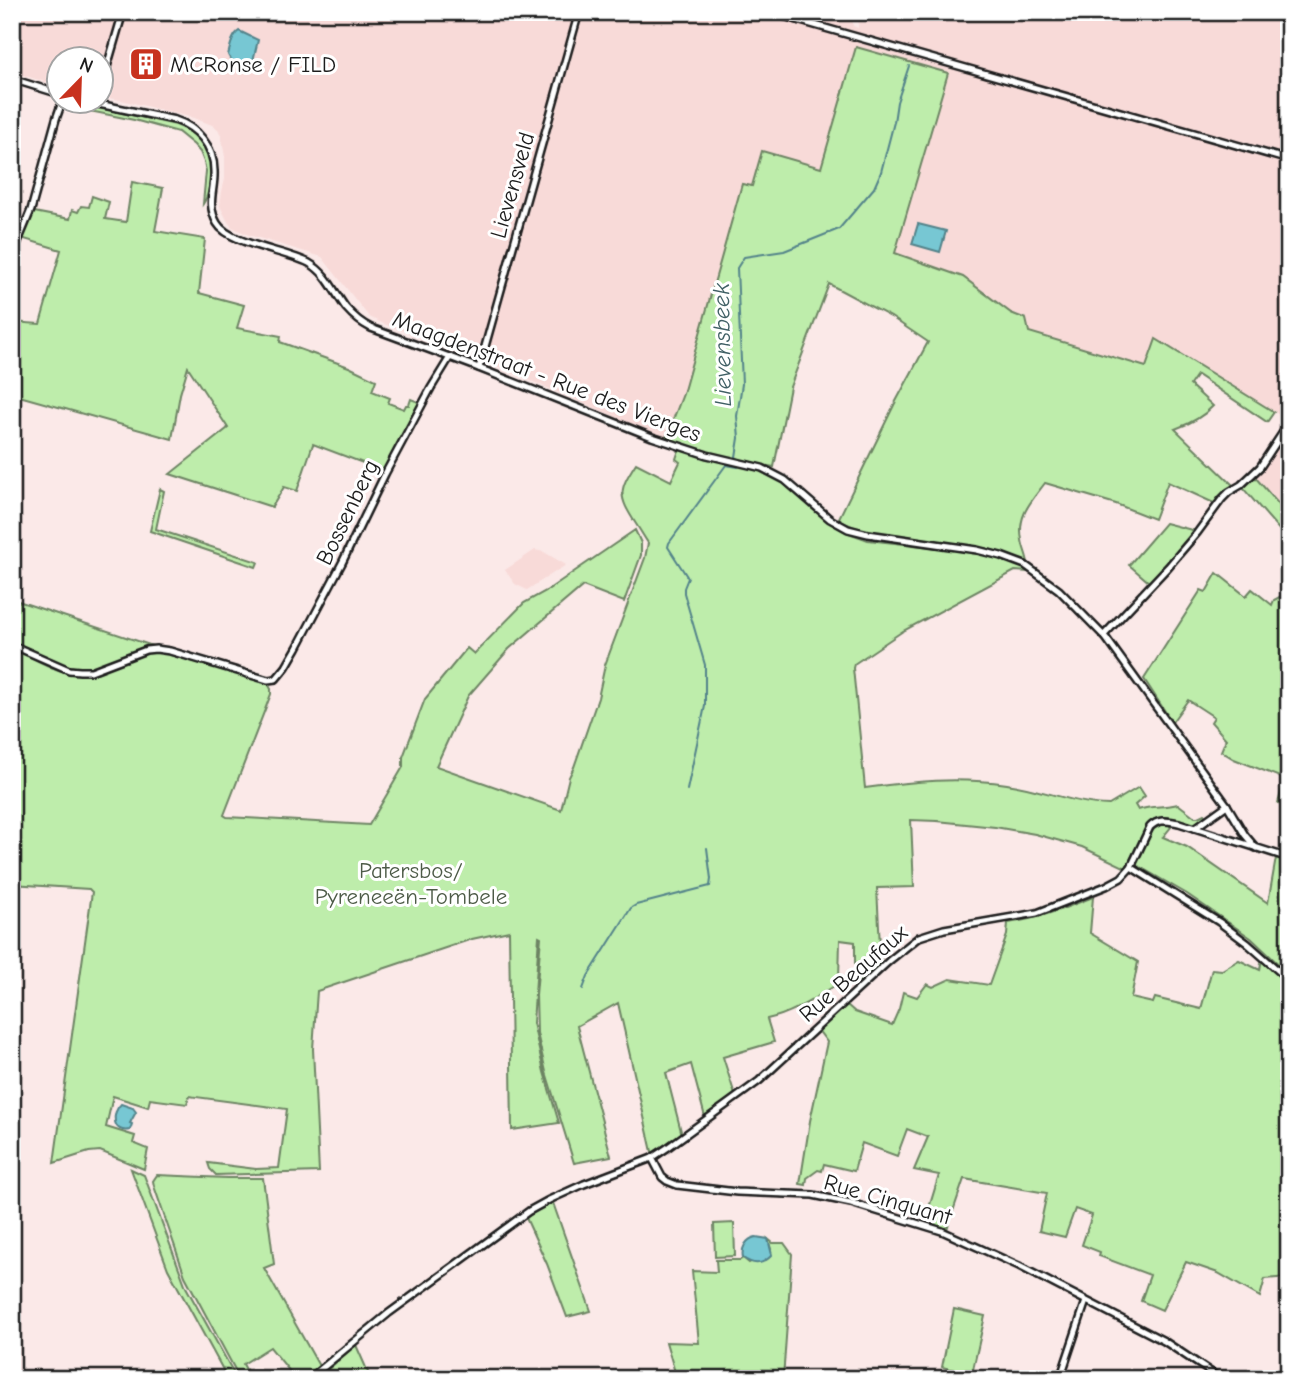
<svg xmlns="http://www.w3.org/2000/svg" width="1301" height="1391" font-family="'Comic Neue',sans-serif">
  <rect width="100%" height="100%" fill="#fbe9e8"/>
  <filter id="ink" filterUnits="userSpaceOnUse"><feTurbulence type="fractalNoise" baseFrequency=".0143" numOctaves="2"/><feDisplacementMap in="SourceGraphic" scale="14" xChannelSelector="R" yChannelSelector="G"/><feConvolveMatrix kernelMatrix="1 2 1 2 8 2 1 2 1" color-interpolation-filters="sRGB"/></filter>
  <g filter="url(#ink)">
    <g fill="#f8dad8">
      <path d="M12,12H853V26L858,28L859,12H1289V421L1157,339L1146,367L1029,332L1026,318L1011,313L963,277L895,253L947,73L857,47L821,169L762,151L752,187L742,184L683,394L666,438L491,364L489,359L384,324L369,317L322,257L249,235L232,227L228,222L220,206L222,191L225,179V157L221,135L218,129L212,125L194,118L121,100L102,97V60H60L59,86L12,72Z"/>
      <path d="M1289,430V516L1255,477L1262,471Z"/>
      <path d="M535,550L544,552L566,565L527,590L515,584L505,570Z"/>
    </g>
    <g fill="#beedab" stroke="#6d8464" stroke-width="2">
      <path d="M856,47L948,73L895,253L963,277L1011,313L1026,319L1029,332L1146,367L1156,339L1274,412L1267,422L1197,375L1190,385L1213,406C1202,418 1189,424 1175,429L1235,487L1216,504L1168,482L1154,519L1116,504L1045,483C1031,502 1017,515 1022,540C1023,548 1027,555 1028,563L989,549L874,532L859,529L838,520L894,405L928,342L891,317L829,284L790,387L774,467L729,459L701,451L666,438L683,394L742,184L752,186L762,151L821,168Z"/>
      <path d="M70,102H73L176,125C203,135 214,155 210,183C208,191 208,197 203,204L206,171L204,162L200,152L194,145L178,132L134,120L65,106Z"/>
      <path d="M132,182L163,188L155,231L205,239L199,293L244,305L237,328L281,336L280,342L349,367L376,380L372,391L390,398L388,403L404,409L406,405H409L411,399L421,403L384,471L313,444L297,491L284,487L272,507L170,474L228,428L188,367L180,394L172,439L12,394V322L40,324L61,250L21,238L34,212L70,219L72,210L78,212L81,206L89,207L92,196L109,202L105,219L126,222Z"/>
      <path d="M679,450C688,452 697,455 706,457C732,463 755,465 779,479C798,490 811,509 829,522C841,531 854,535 868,540C892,543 916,545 940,548C969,552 1005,553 1029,572L1015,571L903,631L854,664L853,668L865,788C914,781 958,777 1007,784C1041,789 1074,804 1109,805L1139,787L1145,796L1135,805L1138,810C1153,805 1164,808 1178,804L1195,817H1198L1204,814L1206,817L1195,824C1179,821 1162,810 1148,824L1126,868L1082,847L1035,834L995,827L937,821L911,820L914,887L877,888L881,965L860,984L855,967V942L840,940L839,980L836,985C815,998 793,1014 767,1019L774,1042L723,1057L735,1095L705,1117L691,1064L666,1073L682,1135L653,1156L618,1003L577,1026L611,1156L574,1163L546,1072L537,1033L536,995L541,937L539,936L533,1023L544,1072L559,1123L512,1130L509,931L472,939L317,991L313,1049L319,1172L216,1175L210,1169L208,1163L256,1169L279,1168L287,1109L189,1096L187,1104L150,1099L148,1107L113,1096L106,1127L135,1136L133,1143L148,1149L144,1169L100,1151L89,1152L54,1163L92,892L89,889L12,884V647C38,661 69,682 99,671C119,663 136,654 156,651L267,682L271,689V694L224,815L227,817L369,825L403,767V757L425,699L467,648L474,654L524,603L546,591L635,530L641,543V555L624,602L583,586L509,649L468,696L436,766L561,810L569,777L574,767L598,698L605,665L645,558L648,543C644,537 640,530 636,524C618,496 618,491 636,463L671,481L680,462L676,459Z"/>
      <path d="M1255,477L1289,516V541L1242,487Z"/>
      <path d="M160,489L164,491L156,529L258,562L256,567L150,531Z"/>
      <path d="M1165,523L1196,531L1150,583L1129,565Z"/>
      <path d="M1217,573L1246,596L1252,589L1272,605L1274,600L1289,592V806L1278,803L1285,779L1234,759L1221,751L1226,739L1211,722L1214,717L1188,700L1172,722L1144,679L1201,590L1206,592Z"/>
      <path d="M12,599L150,645L92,667C68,672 34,652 12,642Z"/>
      <path d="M1164,824H1168L1171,827L1163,837L1187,847L1268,903L1276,858L1289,861V974L1251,938L1187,894L1135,864C1142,849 1147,828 1164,824Z"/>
      <path d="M1093,897L1090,933L1138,962L1131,998L1153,1003L1155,998L1201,1009L1212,969L1222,970L1239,960L1260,970L1262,958L1289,983V1277L1265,1279L1260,1297L1218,1273L1186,1262L1162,1310L1141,1301L1150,1275L1099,1256L1100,1252L1082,1245L1092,1215L1075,1209L1065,1237L1039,1231L1047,1193L964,1179L947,1229L934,1225L939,1212L929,1208L939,1175L914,1170L928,1137L907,1129L897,1156L862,1143L854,1171L824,1164L822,1171L818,1170L807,1178L806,1185L800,1184L810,1121L827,1042L818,1030L846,1004L855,1012L892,1025L899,1009L903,992L917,997L927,984L933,987L950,979L989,985L1007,935L1008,923C1038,919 1065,908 1093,897Z"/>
      <path d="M131,1169L144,1175L186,1287L237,1379H228L168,1269Z"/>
      <path d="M157,1175L227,1178H263L274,1264L264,1268L319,1366L305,1379H296L270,1347L243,1364L251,1379H240L185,1276L154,1186L153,1181Z"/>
      <path d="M552,1200L591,1311L567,1317L547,1264L526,1218Z"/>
      <path d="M734,1223L735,1256L715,1257L714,1224Z"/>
      <path d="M768,1239L773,1243H784L792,1254L783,1379H737L736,1375L715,1379H677L666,1342L699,1343L692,1271L717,1272L716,1260H740L743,1258L749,1263L771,1249Z"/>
      <path d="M954,1309L985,1316L972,1374L942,1367Z"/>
      <path d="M356,1345L371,1379H317Z"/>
    </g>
    <g fill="#77c7d3" stroke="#53838a" stroke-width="2">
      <path d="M239,31L258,40L253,61C244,64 232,65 228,55C230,48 232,35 239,31Z"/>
      <path d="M918,224L946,231L940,252L912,244Z"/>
      <path d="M121,1104L133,1108L136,1112L130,1123L132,1124L130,1130C112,1134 111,1113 121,1104Z"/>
      <path d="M756,1237L768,1239L772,1255C763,1265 754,1266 743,1258C741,1248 746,1239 756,1237Z"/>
    </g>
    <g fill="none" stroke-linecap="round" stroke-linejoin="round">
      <g stroke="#53838a" stroke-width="2">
        <path d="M741,460L736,457L739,438L737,416L742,384L737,268L744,257L784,251L839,229L874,188L881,172L894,122L897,102L909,66"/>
        <path d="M687,790L705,706V665L684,593V588L688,578L668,547L669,543L726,465L738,467L741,465"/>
        <path d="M583,989L588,976L631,908L636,905L710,886L711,879L707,848"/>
      </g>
      <g stroke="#1c1c1c" stroke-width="10">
        <g id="minor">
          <path d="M769,12L1289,160"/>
          <path d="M12,79L60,94"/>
          <path d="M102,84L123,12"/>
          <path d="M89,102L175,120C197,127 214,146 214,171C215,191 206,203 217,223C229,244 286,251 309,263C327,273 334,292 346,308C353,316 361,323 371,328L471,365L652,437L707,455L762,468L785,480L830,519L848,529L868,534L977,550L1001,556L1025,565L1059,590L1106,638L1227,805L1245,835L1256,848"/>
          <path d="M12,256L31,210L56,119L62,102"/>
          <path d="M479,368L579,12"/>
          <path d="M1104,635L1168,567L1197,533L1222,499L1229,492L1241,485L1260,467L1289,423"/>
          <path d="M12,645L69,670L80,671H91L146,650L156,649L170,651L268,680L276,679L286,667L297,648L342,563L385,474L431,388L450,357"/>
          <path d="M1195,828L1227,805"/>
          <path d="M1131,867L1219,922L1247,943L1289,980"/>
          <path d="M652,1158L662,1177L667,1181L677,1185L737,1192L813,1195L851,1203L942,1231L1019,1266L1164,1341L1221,1379"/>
          <path d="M309,1379L389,1313L529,1211L549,1200L584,1184L652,1158L667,1148L759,1081L889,961L919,937L944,929L1037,913L1106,886L1121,878L1131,867L1150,827C1159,818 1168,821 1179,823L1289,858"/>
          <path d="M1060,1379L1086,1301"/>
        </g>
      </g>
      <use href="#minor" stroke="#fff" stroke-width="5"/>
    </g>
  </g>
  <defs>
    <g id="building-square" transform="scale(1.75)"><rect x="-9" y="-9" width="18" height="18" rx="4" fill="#c8321e" stroke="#fff"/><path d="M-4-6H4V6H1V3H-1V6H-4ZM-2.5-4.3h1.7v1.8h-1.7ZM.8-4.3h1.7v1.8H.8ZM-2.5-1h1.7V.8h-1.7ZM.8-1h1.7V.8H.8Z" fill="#fff"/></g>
  </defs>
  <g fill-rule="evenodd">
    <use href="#building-square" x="146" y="64"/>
  </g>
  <g text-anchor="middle" stroke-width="6" stroke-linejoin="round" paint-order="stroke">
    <g font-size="23" fill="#1c1c1c" stroke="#fff" text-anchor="start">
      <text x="170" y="72">MCRonse / FILD</text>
    </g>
    <g font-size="23" fill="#1c1c1c" stroke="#fff">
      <text transform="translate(512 185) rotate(-74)" y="8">Lievensveld</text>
      <text transform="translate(547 376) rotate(21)" y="8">Maagdenstraat - Rue des Vierges</text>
      <text transform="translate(347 512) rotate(-64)" y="8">Bossenberg</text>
      <text transform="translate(853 973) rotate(-41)" y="8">Rue Beaufaux</text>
      <text transform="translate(888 1199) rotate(16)" y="8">Rue Cinquant</text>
    </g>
    <g font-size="23" fill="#4d5b47" stroke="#fff">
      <text x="411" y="878">Patersbos/<tspan x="411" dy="26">Pyreneeën-Tombele</tspan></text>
    </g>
    <g font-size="24" font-style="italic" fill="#406065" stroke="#fff">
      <text transform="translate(722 345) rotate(-91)" y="8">Lievensbeek</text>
    </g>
  </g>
  <rect width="1301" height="1391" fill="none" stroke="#fff" stroke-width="42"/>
  <rect x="21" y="21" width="1259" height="1349" fill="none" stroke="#1c1c1c" stroke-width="2.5" filter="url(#ink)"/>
  <g transform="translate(80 80) rotate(23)"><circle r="33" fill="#ffffff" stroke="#a4a4a4" stroke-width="2"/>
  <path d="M0-5L12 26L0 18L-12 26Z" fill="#c8321e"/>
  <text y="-10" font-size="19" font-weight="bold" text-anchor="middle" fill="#1c1c1c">N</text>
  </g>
</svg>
